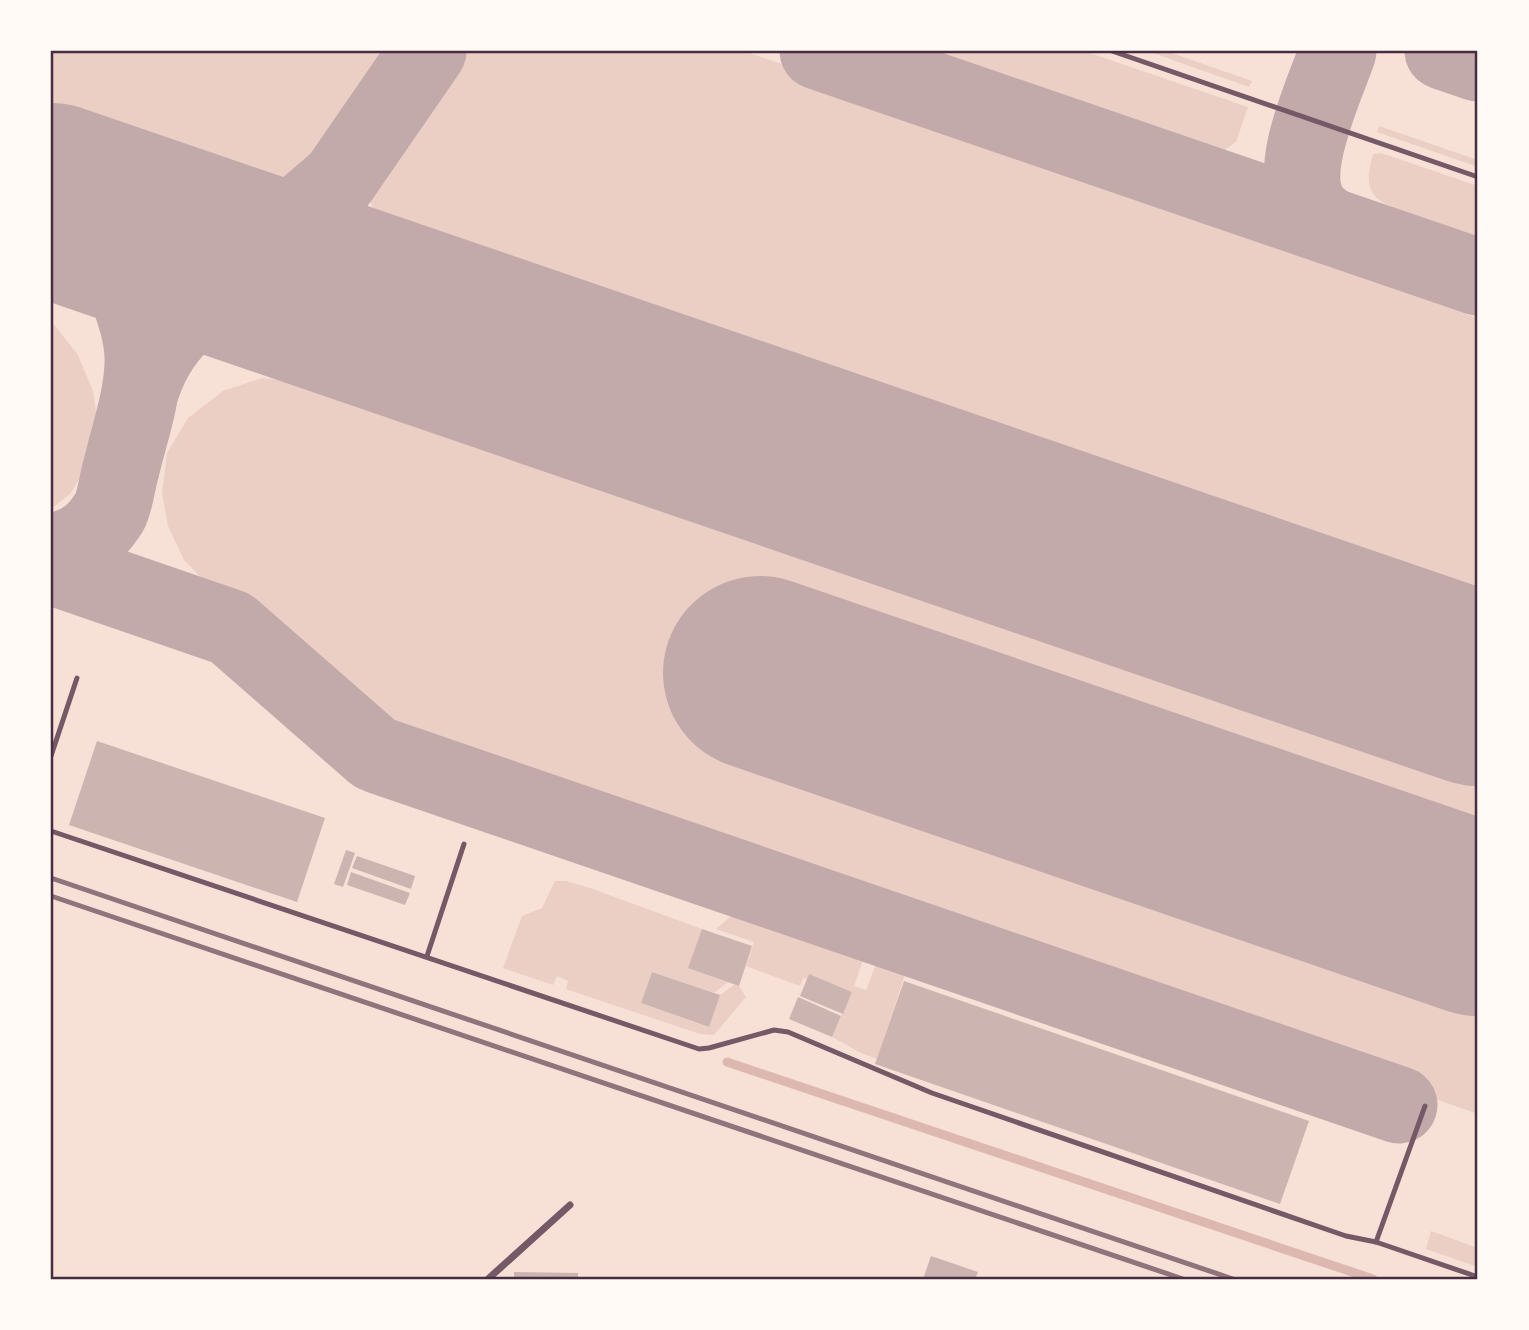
<svg xmlns="http://www.w3.org/2000/svg" width="1529" height="1330" font-family="Roboto,sans-serif">
  <rect width="100%" height="100%" fill="#f7e1d7"/>
  <g fill="#ebcfc5">
    <path d="M51,51H403L319,165L303,177L276,185L51,108Z"/>
    <path d="M459,51H744L1089,170L1190,218L1478,318V596L388,223L374,211L366,190L373,166Z"/>
    <path d="M884,51H1084L1248,107L1236,142L1208,162Z"/>
    <path d="M1147,51H1166L1252,81L1249,87Z"/>
    <path d="M1379,126L1478,160V167L1377,132Z"/>
    <path d="M1381,153L1478,186V237C1458,230 1385,210 1375,196C1365,183 1369,169 1373,154Z"/>
    <path d="M51,321L78,355L93,391L97,419L90,462L70,494L51,509Z"/>
    <path d="M262,378L320,385L1478,782V1114L384,735L224,601L184,560L168,526L162,493L167,453L188,418L223,391Z"/>
    <path d="M555,881H566L590,888L702,929L689,968L728,982L714,993L652,972L641,1003L708,1027L720,995L735,984L739,986L746,997L714,1035L700,1034L566,989L568,981L557,976L553,985L503,968L522,916L542,908Z"/>
    <path d="M731,916L756,925L759,922L863,960L854,986L866,990L876,964L905,975L877,1059L861,1053L832,1037L852,992L809,975L807,979L803,978L800,986L746,966L754,942L716,929Z"/>
    <path d="M1431,1231L1478,1248V1267L1426,1249Z"/>
  </g>
  <g fill="none" stroke-linecap="round" stroke-linejoin="round">
    <path stroke="#dcb8b0" stroke-width="9" d="M727,1062L1373,1279"/>
    <g stroke="#c3aaaa" stroke-width="77">
      <path d="M818,51L1478,277"/>
      <path d="M1443,51L1478,63"/>
      <path d="M51,209C81,230 108,253 124,286C135,309 144,339 143,364C142,399 129,435 121,469C117,482 116,498 110,511C108,515 104,520 101,524C88,541 71,548 51,552"/>
      <path d="M1329,226C1324,222 1317,217 1313,212C1283,173 1324,92 1338,51"/>
      <path d="M167,240L189,243L236,241L279,228L297,216L339,180L428,51"/>
      <path d="M142,386C162,328 207,289 270,287C292,287 314,293 335,297"/>
      <path d="M51,566L231,628L374,753L381,756L1399,1105"/>
    </g>
    <g stroke="#c3aaaa" stroke-width="194">
      <path d="M51,200L1478,689"/>
      <path d="M760,673L1478,919"/>
    </g>
  </g>
  <g fill="#ccb4b1">
    <path d="M97,741L325,818L297,902L69,825Z"/>
    <path d="M346,850L355,853L343,887L334,884Z"/>
    <path d="M357,856L415,876L411,889L352,868Z"/>
    <path d="M351,872L410,893L405,905L347,885Z"/>
    <path d="M702,929L752,946L739,986L688,968Z"/>
    <path d="M652,972L720,995L709,1027L641,1003Z"/>
    <path d="M809,974L852,992L843,1014L800,996Z"/>
    <path d="M904,981L1309,1121L1280,1204L875,1064Z"/>
    <path d="M798,997L841,1016L832,1037L789,1019Z"/>
    <path d="M931,1256L978,1272L975,1279H923Z"/>
    <path d="M514,1272L578,1273V1279H514Z"/>
  </g>
  <g fill="none" stroke-linecap="round" stroke-linejoin="round">
    <g stroke="#755966" stroke-width="5">
      <path d="M1112,51L1478,177"/>
      <path d="M51,756L77,678"/>
      <path d="M51,831L699,1049L709,1048L774,1030L788,1032L932,1093L1346,1236L1376,1242L1478,1277"/>
      <path d="M427,956L464,844"/>
      <path d="M1376,1242L1425,1106"/>
    </g>
    <path stroke="#755966" stroke-width="7" d="M488,1279L570,1205"/>
    <g stroke="#8f747c" stroke-width="5">
      <path d="M51,878L1233,1279"/>
      <path d="M51,896L1183,1279"/>
    </g>
  </g>
  <rect width="1529" height="1330" fill="none" stroke="#fffaf5" stroke-width="105"/>
  <rect x="52" y="52" width="1424" height="1226" fill="none" stroke="#4a2c40" stroke-width="2.5"/>
</svg>
